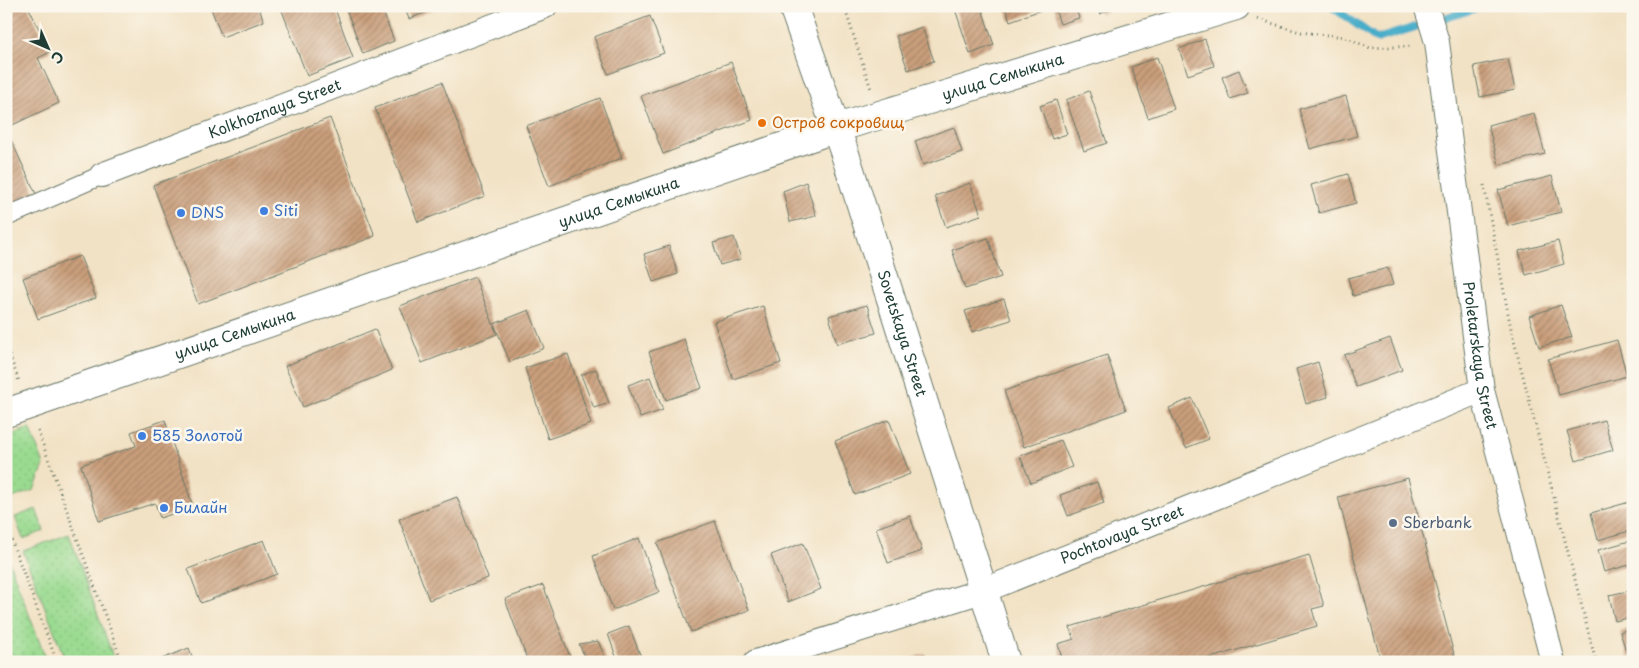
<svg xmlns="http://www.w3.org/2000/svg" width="1639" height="668" font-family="'Playpen Sans',sans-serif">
  <defs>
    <pattern id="grass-dots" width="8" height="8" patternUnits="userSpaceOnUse" patternTransform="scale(1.25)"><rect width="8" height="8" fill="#9ada90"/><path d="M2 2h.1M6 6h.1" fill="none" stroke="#84bc7d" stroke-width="1.8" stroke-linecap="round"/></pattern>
    <pattern id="building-hatch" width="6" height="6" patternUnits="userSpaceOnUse" patternTransform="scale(1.25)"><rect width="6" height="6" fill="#ca9f7c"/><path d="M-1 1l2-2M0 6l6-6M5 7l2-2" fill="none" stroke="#a38366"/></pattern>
  </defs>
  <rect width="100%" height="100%" fill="#fbf7ec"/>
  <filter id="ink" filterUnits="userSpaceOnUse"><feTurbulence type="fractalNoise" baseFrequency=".02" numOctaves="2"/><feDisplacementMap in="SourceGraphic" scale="10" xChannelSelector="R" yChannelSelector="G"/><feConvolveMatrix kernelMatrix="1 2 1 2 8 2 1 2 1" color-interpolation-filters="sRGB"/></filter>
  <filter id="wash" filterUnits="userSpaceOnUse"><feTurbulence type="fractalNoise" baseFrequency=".0096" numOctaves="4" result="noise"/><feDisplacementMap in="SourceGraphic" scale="20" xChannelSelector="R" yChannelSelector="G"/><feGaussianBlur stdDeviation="1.12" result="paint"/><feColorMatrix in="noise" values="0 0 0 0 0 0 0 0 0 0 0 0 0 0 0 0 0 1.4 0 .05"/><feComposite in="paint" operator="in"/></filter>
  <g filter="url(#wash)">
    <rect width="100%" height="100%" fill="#f2e2c5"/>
    <g fill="url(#grass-dots)" stroke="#5c8c62">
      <path d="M30,428L44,465L34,490L7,500L6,437Z"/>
      <path d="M36,509L44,531L23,539L15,517Z"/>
      <path d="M69,534L115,662H66L23,551Z"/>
      <path d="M6,556H7L47,662H6Z"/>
    </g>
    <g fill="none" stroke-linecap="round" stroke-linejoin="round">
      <path stroke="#4aadc9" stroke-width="8" d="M1331,6L1377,39L1483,6"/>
    </g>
    <g id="blocks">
      <g fill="url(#building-hatch)">
        <path d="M6,6H28L50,52L38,58L59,103L6,128Z"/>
        <path d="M210,6H258L264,21L222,37Z"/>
        <path d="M285,6H334L353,58L307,76L281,8Z"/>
        <path d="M345,6H381L394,41L363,54Z"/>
        <path d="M404,6H442L409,19Z"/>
        <path d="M954,6H981L994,45L970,54Z"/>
        <path d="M1005,6H1042L1044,9L1010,21Z"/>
        <path d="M1054,6H1075L1079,18L1060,24Z"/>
        <path d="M1097,6H1119L1100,14Z"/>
        <path d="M650,16L664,53L608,74L594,37Z"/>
        <path d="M922,27L934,61L908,70L896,36Z"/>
        <path d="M1205,39L1214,66L1188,75L1179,49Z"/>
        <path d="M1157,57L1174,109L1148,118L1131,67Z"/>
        <path d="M1508,59L1515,90L1480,97L1474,66Z"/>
        <path d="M731,62L752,120L663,154L641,96Z"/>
        <path d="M1239,70L1248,93L1230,99L1222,77Z"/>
        <path d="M442,82L485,196L418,222L375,108Z"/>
        <path d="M1089,91L1107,143L1084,151L1066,100Z"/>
        <path d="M1346,96L1357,136L1310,149L1299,109Z"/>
        <path d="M600,98L622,158L549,186L526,126Z"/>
        <path d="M1056,100L1067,134L1052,139L1040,106Z"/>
        <path d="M1534,113L1545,154L1499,165L1488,125Z"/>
        <path d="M330,118L375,236L198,304L153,185Z"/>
        <path d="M954,127L962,152L923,165L915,141Z"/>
        <path d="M11,140L36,194L6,209V142Z"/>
        <path d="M1348,174L1356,203L1319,213L1311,185Z"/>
        <path d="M1552,176L1561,212L1508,226L1498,190Z"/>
        <path d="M806,182L816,216L790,222L783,191Z"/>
        <path d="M970,183L981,215L946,227L935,196Z"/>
        <path d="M734,237L741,259L720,265L713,243Z"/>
        <path d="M988,238L1001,277L965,289L952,250Z"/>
        <path d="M1558,241L1564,264L1526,275L1519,251Z"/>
        <path d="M669,246L678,274L653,282L644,254Z"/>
        <path d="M80,256L96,298L38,319L23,278Z"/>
        <path d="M1388,268L1393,285L1353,296L1348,278Z"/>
        <path d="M475,277L497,334L422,363L400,306Z"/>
        <path d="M1004,299L1011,320L972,332L965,311Z"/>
        <path d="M867,305L876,333L837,344L829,316Z"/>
        <path d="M1561,305L1572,337L1539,347L1529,316Z"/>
        <path d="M763,306L781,363L733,379L714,322Z"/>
        <path d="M529,310L544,348L510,362L494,324Z"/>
        <path d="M375,329L392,370L303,407L285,366Z"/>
        <path d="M1390,338L1402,370L1356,387L1344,355Z"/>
        <path d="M684,339L702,388L666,400L649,352Z"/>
        <path d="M1617,340L1627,376L1559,395L1548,359Z"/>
        <path d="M568,354L591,424L548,439L525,368Z"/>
        <path d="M1107,355L1126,410L1024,447L1004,391Z"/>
        <path d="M1318,362L1328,397L1306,404L1296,369Z"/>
        <path d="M596,369L609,403L594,408L581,375Z"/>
        <path d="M650,377L663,410L640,418L628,385Z"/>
        <path d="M1192,398L1209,439L1186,448L1169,408Z"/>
        <path d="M165,420L193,507L160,518L155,503L99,521L81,465L136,446L131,432Z"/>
        <path d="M889,420L910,474L855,495L835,441Z"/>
        <path d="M1604,420L1613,450L1576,461L1567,431Z"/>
        <path d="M1061,440L1072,467L1031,483L1020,456Z"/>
        <path d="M1408,478L1456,662H1381L1338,497Z"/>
        <path d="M1097,482L1104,503L1068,516L1060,495Z"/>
        <path d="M457,497L488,578L429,600L399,519Z"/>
        <path d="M1633,501V530L1598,540L1591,513Z"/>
        <path d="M910,516L922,551L888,563L876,528Z"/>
        <path d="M715,521L749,610L691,632L657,543Z"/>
        <path d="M639,538L659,592L613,610L593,556Z"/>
        <path d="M264,540L277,574L201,603L188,569Z"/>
        <path d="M1633,540V564L1604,572L1598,550Z"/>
        <path d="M803,543L821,589L788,602L771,555Z"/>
        <path d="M1309,555L1324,606L1312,609L1317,626L1197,662H1063L1058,644L1074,639L1070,627Z"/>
        <path d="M543,585L572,662H528L505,599Z"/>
        <path d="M1633,590V617L1615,621L1609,595Z"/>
        <path d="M629,626L643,662H618L608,634Z"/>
        <path d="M1633,628V655L1628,657L1620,632Z"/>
        <path d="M598,641L607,662H587L579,644Z"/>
        <path d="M189,648L194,662H154Z"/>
        <path d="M925,654L928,662H904V661Z"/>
      </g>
    </g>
  </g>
  <g filter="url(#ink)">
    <use href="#blocks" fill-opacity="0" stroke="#697767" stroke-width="1"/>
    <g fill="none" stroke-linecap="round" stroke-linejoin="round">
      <g stroke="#697767" stroke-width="20">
        <path id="pedestrian" d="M6,217L102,175"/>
      </g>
      <g stroke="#697767" stroke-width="26">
        <g id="minor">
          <path id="s1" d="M1426,6L1437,42L1482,390L1553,662"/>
          <path id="s2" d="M102,175L545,6"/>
          <path id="s3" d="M756,662L985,590L1482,390"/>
        </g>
      </g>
      <g stroke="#697767" stroke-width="30">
        <g id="tertiary">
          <path id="s4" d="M793,6L845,154L1006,662"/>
        </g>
      </g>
      <g stroke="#697767" stroke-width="30">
        <g id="secondary">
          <path id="s5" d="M6,413L837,128L1236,6"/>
        </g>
      </g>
      <g stroke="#697767" stroke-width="3" stroke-dasharray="1 4" stroke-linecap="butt">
        <path d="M844,6L871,89"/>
        <path d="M1258,19L1300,32L1345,37L1370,48L1413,46"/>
        <path d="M1484,185L1511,329L1596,662"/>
        <path d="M6,346L19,381"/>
        <path d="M38,431L122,662"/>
        <path d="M6,526L57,662"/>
      </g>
      <use href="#pedestrian" stroke="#fff" stroke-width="18"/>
      <use href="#minor" stroke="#fff" stroke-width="24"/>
      <use href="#tertiary" stroke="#fff" stroke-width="28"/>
      <use href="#secondary" stroke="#fff" stroke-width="28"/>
    </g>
  </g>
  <circle fill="#e8710a" stroke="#fbf7ec" stroke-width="2" cx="762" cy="123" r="5"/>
  <g fill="#3f7fe0" stroke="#fbf7ec" stroke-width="2">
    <circle cx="264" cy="211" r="5"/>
    <circle cx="181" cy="213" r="5"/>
    <circle cx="142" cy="436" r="5"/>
    <circle cx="164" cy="508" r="5"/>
  </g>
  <circle fill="#5c6f8a" stroke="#fbf7ec" stroke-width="2" cx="1393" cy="523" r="5"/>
  <g text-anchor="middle" stroke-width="5" stroke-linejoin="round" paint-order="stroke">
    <g font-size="15" fill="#1f3d34" stroke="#fbf7ec">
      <text dy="5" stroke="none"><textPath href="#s5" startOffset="1052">улица Семыкина</textPath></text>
      <text dy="5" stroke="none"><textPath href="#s2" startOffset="185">Kolkhoznaya Street</textPath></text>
      <text dy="5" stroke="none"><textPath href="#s5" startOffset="648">улица Семыкина</textPath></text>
      <text dy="5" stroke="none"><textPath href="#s4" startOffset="345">Sovetskaya Street</textPath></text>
      <text dy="5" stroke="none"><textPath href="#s5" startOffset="242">улица Семыкина</textPath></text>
      <text dy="5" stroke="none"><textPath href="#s1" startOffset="354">Proletarskaya Street</textPath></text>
      <text dy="5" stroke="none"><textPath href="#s3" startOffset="388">Pochtovaya Street</textPath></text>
    </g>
    <g font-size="15" fill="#c56008" stroke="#fbf7ec" text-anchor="start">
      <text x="772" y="128">Остров сокровищ</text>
    </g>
    <g font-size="15" fill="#366cbe" stroke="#fbf7ec" text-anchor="start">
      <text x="274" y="216">Siti</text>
      <text x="191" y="218">DNS</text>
      <text x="152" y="441">585 Золотой</text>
      <text x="174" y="513">Билайн</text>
    </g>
    <g font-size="15" fill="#4e5e75" stroke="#fbf7ec" text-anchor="start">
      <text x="1403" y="528">Sberbank</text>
    </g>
  </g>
  <rect width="1639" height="668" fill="none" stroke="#fbf7ec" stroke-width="25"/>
  <g transform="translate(48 48) rotate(135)" stroke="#fbf7ec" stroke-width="4" paint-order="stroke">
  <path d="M0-4L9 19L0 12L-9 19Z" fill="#1f3d34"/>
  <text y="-8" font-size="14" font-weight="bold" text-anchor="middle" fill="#1f3d34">С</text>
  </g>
</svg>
